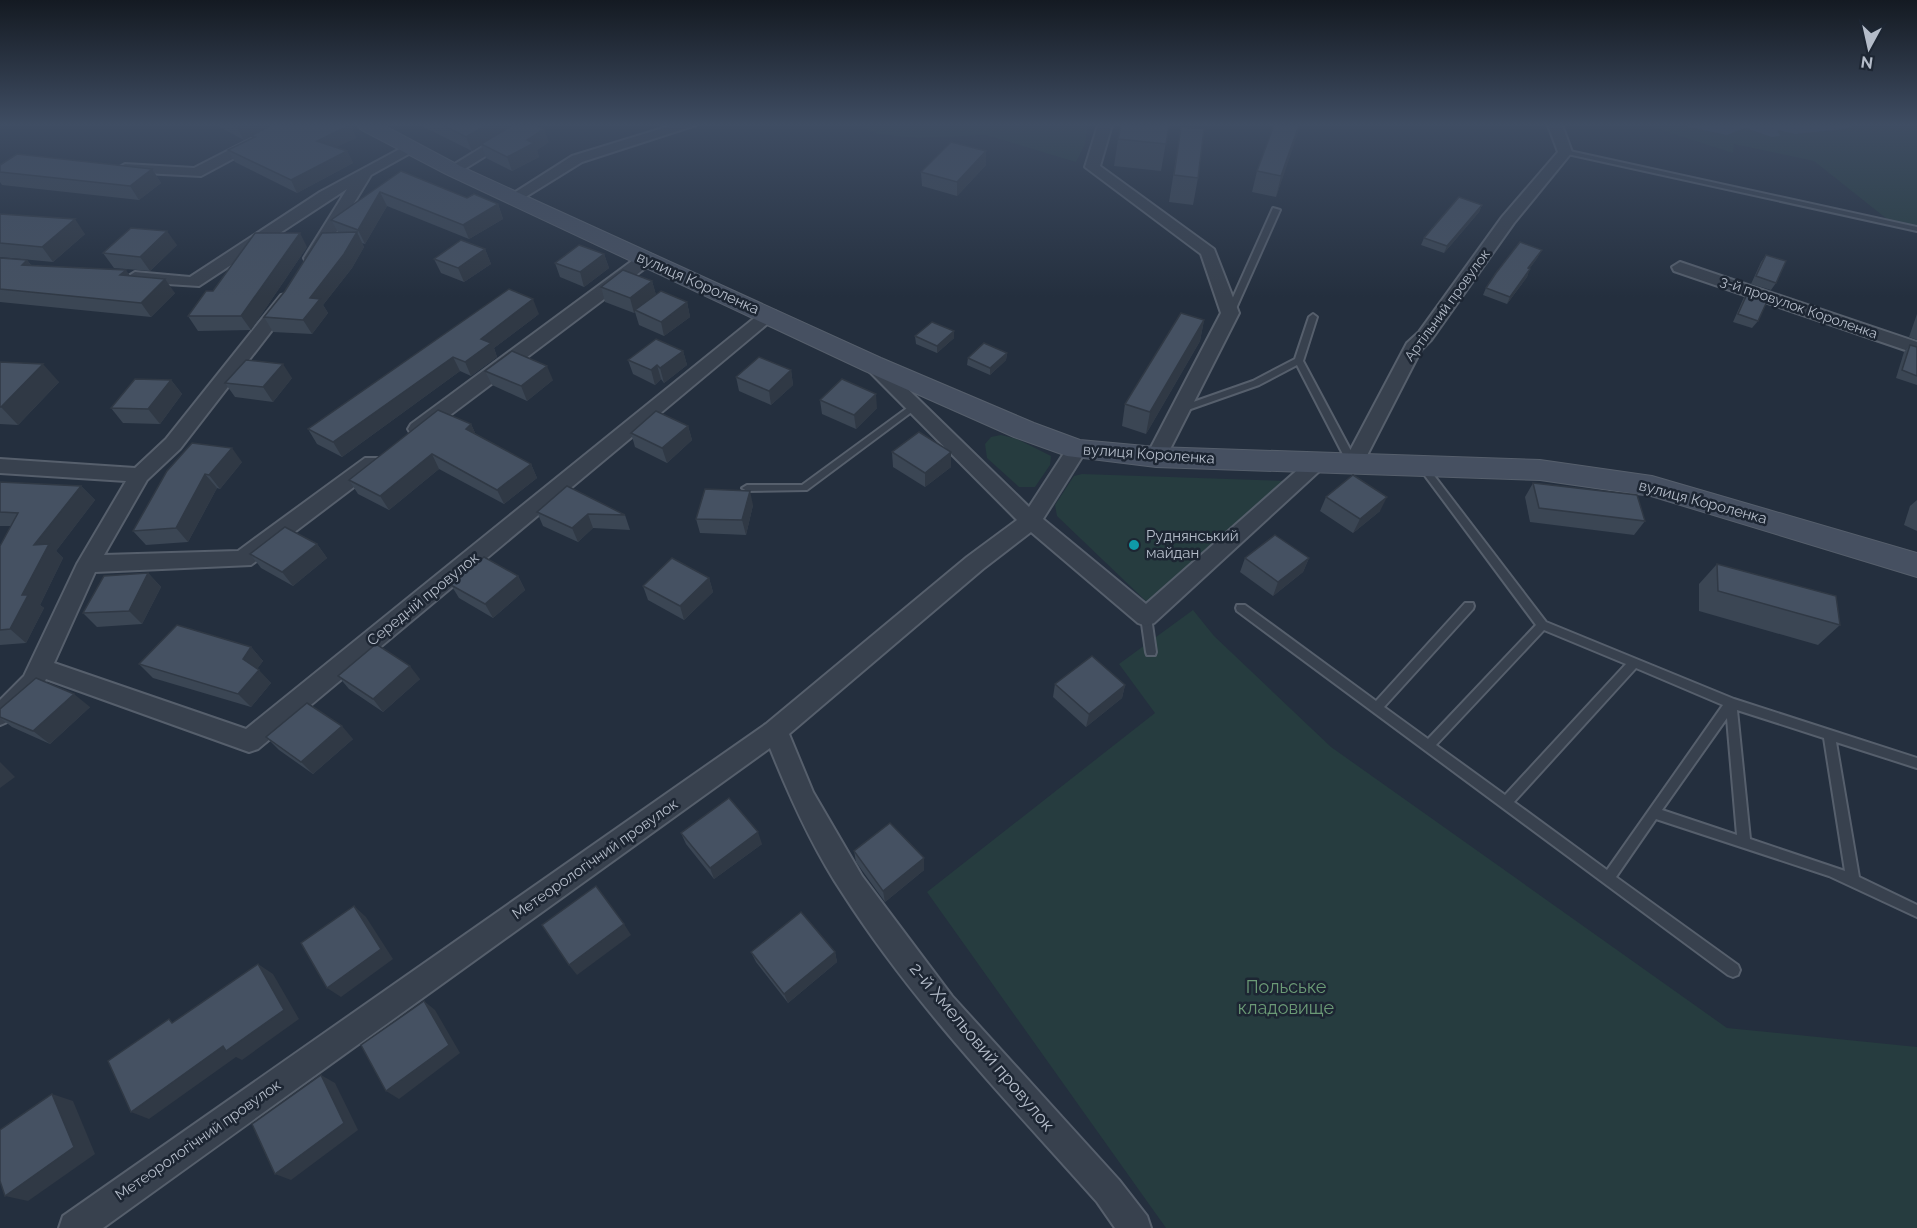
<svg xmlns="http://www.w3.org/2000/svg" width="1917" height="1228" font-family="Raleway,sans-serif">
  <rect width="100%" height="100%" fill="#242f3e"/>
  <g fill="#263c3f">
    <path d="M855,125H1088L1085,144L1076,162L986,135L917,138L878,134Z"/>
    <path d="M1646,125H1679L1727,135L1745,128L1772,137L1776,130L1795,134L1844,129L1855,125H1917V229L1892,223L1814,161L1734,144L1733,153Z"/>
    <path d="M1001,435L1017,439L1051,456L1050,465L1035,487H1019L987,458L985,444L991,437Z"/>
    <path d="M1082,474L1287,481L1179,574L1182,578L1150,605L1057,516L1055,505L1074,476Z"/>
    <path d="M1193,610L1214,636L1331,747L1727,1028L1917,1047V1228H1166L927,892L1155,713L1119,664Z"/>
  </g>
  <path fill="#394c67" d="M1679,125H1855L1844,129L1795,134L1777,130L1780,136L1772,137L1745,128L1727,135Z"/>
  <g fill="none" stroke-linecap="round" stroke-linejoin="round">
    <g stroke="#565f6c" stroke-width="4">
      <g id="lane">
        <path d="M1565,150L1917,227V231L1563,153L1562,152Z"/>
        <path d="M1273,208L1280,210L1234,313L1233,315H1227L1226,313Z"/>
        <path d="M1313,314L1317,317L1303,361L1358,464L1356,466H1350L1348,464L1297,365L1259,385L1185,411H1179V407L1253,381L1295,359L1309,317Z"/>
        <path d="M914,403L918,406L917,408L807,490L747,491L742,488L747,485H802Z"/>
        <path d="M1423,464L1426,465L1546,622L1734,699L1917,758V768L1836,742L1859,877L1917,905V917L1829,876L1656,819L1616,877L1738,965L1740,970L1738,975L1733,977L1728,975L1237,611L1236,608L1237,605H1245L1376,701L1465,603H1473L1474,606L1473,609L1384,707L1428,739L1536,625L1420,469L1418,467L1420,465ZM1544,630L1626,664L1505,795L1436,745ZM1636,668L1723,705L1607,870L1514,802ZM1737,710L1824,738L1845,871L1750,839ZM1727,718L1737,835L1662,810Z"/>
        <path d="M1146,613L1150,614L1151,617L1156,652L1155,655H1147L1146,652L1141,617L1142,614Z"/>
      </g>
    </g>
    <g stroke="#565f6c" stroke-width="4">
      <g id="street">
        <path d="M278,125H296L201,176L125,172L118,168L125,164L194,168Z"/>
        <path d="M518,125H536L458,173H448L445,170Z"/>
        <path d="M673,125H696L582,162L519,201L514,203L506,198L572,156Z"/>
        <path d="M1098,125H1112L1100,166L1214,249L1239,313L1166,457L1163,462H1149L1146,457L1221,313L1201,254L1085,167Z"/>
        <path d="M1548,125H1562L1572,152L1514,223L1431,340L1421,350L1360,469H1346L1343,464L1407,343L1419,332L1502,217L1558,152Z"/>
        <path d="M409,144L416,148L414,151L371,175L318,262H306L304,258L347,189L199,286L135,282L127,277L135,272L190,277L320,192Z"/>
        <path d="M646,254L652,255L654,259L652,263L425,434H411L408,429L411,424L640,255Z"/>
        <path d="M1680,262L1917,342V354L1674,271L1672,267Z"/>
        <path d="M287,294L296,299L293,303L180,449L147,480L104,555L238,551L365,458H379L382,463L379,468L251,565L95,572L54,663L246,729L763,311H775L778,315L258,749L249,752L46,679C39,696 18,719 0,725V700L24,676L77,564L126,481L0,473V459L135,468L166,439L281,295Z"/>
        <path d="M872,358L878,360L1029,507L1070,444H1084L1087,449L1043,519L1146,604L1311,458H1325L1328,463L1154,623L1146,626L1138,623L1031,532L983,569L789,734L813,792L862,876L952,996L1119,1180L1147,1216L1151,1228H1115L1097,1202C1009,1103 915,1006 843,894C813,849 790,798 770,748L103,1228H59L63,1216L766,724L967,557L1017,520L866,368L863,364L866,360Z"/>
      </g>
    </g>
    <g stroke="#565f6c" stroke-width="2">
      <path id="secondary" d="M357,125H383L460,166L881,358L1034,423L1080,440L1156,447L1540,460L1652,476L1917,553V577L1651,496L1540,480L1156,467L1067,456L1014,437L863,370L446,174L360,129Z"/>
    </g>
    <use href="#lane" fill="#38414e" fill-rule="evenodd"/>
    <use href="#street" fill="#38414e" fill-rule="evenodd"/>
    <use href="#secondary" fill="#465061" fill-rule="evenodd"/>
  </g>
  <g fill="#3b4654">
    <path d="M216,125H350L356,138L336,147L347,151L353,163L297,193L235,162L228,150L253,138L252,136L244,140Z"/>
    <path d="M420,125H510V127L549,142L537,150L539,157L512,171L486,158L481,145L472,151Z"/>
    <path d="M1169,125L1161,171L1114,166L1118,139Z"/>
    <path d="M1274,125H1300L1276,197L1252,192L1257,171Z"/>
    <path d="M1181,127L1198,178L1193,205L1169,202Z"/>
    <path d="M986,151V165L957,196L922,186L921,172Z"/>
    <path d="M0,165L152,169L161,183L139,200L2,185L0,182Z"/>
    <path d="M401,171L467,198L498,204L503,219L469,239L387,206L365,244L362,243L364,247L352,268L323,305L328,313L312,334L273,332L264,317L338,232L331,220Z"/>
    <path d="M1482,205L1479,212L1444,253L1421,245L1424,238Z"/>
    <path d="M0,214L85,234L53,262L0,257Z"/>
    <path d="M177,245L150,271L114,268L103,253Z"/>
    <path d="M307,247L251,330L198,331L188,316L213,291Z"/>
    <path d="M485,249L491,264L464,282L441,273L434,259Z"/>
    <path d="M604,254L609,268L584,287L560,277L555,263Z"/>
    <path d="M1766,255L1776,283L1771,290L1751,284L1761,262Z"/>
    <path d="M1538,257L1529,269L1527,277L1507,304L1483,295L1486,288Z"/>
    <path d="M0,258L27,260L31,265L131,276L175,293L151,317L0,302Z"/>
    <path d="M652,281L656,295L687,302L690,317L664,336L639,325L635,312L634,313L605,302L601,287Z"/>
    <path d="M1749,290L1758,321L1752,328L1733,322L1744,297Z"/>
    <path d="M539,314L494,348L497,357L471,376L460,371L342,457L317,444L308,429Z"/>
    <path d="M1917,314V340L1909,337Z"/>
    <path d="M1204,320L1200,341L1146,434L1122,426L1125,404Z"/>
    <path d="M915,336L954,338L937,353L916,344Z"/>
    <path d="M1910,345L1917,347V385L1896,378L1904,352Z"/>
    <path d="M683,351L687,365L664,383L661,379L655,385L633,374L628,360Z"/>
    <path d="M1007,353L1006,360L990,375L967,365L968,358Z"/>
    <path d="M0,362L59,382L18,425L0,424Z"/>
    <path d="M791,370L793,385L771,405L739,391L736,377Z"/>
    <path d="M485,371L553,380L527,401L492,385Z"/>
    <path d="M292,378L273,402L235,397L225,383Z"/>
    <path d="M171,380L182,394L160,424L123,423L111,408Z"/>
    <path d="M820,400L877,408L856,429L822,414Z"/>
    <path d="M471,424L476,435L531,464L537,478L504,504L439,469L389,510L358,494L349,480Z"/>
    <path d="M688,426L692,440L667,463L635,447L631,433Z"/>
    <path d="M892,452H951V467L925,487L893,467Z"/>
    <path d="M242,462L220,489L217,488L188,542L146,545L133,531L167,471Z"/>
    <path d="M0,482L81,486L95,500L56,551L63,558L40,605L44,608L26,643L0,645V546L11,526H0Z"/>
    <path d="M1533,483L1645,521L1634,535L1530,522L1525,497Z"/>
    <path d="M1326,497L1380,511L1353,533L1320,511Z"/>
    <path d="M1917,500V531L1904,525L1910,506Z"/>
    <path d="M753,505L746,535L700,533L696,519Z"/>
    <path d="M537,512L625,515L630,530L593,528L578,542L543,526Z"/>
    <path d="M317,544L327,558L293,586L261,568L250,554Z"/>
    <path d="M1245,558H1309L1303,572L1273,596L1240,572Z"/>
    <path d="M1717,564L1840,625L1818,645L1699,611V584Z"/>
    <path d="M148,573L161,587L142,624L97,627L83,613Z"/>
    <path d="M518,576L525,590L493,618L459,598L451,585Z"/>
    <path d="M709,578L713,592L684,620L648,600L643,586Z"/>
    <path d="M251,647L263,661L257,669L271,683L251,707L153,678L139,664Z"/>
    <path d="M338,676L420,679L383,712L349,689Z"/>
    <path d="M1055,684L1125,685L1122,698L1086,727L1053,697Z"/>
    <path d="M90,707L50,744L12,727L0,718V709Z"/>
    <path d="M266,737L353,739L313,774L279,750Z"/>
    <path d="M681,833L762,844L714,879L686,844Z"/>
    <path d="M854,851L924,870L885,902L856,862Z"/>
    <path d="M751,952H835L837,962L788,1003L756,962Z"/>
  </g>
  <g fill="#303945">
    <path d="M243,125H273L244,140L237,128Z"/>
    <path d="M486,125H510L511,127L472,151L466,137Z"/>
    <path d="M1299,125H1300L1297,136L1276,197L1281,176Z"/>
    <path d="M351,126L356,138L323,153L317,141Z"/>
    <path d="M544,129L549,142L537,150L539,157L512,171L507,157L527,140Z"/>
    <path d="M347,151L353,163L297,193L291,180Z"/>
    <path d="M986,151V165L957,196V182Z"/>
    <path d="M152,169L161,183L139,200L130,186Z"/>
    <path d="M380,192L387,206L365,244L358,230Z"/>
    <path d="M498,204L503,219L469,239L463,225Z"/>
    <path d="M1482,205L1479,212L1444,253L1447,246Z"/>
    <path d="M75,219L85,234L53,262L42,247Z"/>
    <path d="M167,231L177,245L150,271L140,257Z"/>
    <path d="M357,232L364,247L352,268L323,305L328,313L312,334L303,320L310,298Z"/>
    <path d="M300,233L307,247L251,330L241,316Z"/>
    <path d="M485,249L491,264L464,282L458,268Z"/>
    <path d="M1542,250L1538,257L1524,276L1528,268Z"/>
    <path d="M604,254L609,268L584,287L580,272Z"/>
    <path d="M27,260L38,275L22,265Z"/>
    <path d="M1530,269L1527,277L1507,304L1510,297Z"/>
    <path d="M126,270L136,284L120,275Z"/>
    <path d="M165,279L175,293L151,317L141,303Z"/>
    <path d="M652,281L656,295L635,310V312L634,313L630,298Z"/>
    <path d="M533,299L539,314L494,348L497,357L471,376L465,362L481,339Z"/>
    <path d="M687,302L690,317L664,336L661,322Z"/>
    <path d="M1204,320L1200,341L1146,434L1150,412Z"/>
    <path d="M954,331V338L937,353V346Z"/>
    <path d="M683,351L687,365L664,383L660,368Z"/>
    <path d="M1007,353L1006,360L990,375V368Z"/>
    <path d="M453,357L460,371L342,457L333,442Z"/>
    <path d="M43,364L59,382L18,425L1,407Z"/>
    <path d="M283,364L292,378L273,402L263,387Z"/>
    <path d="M657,365L661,379L655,385L651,370Z"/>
    <path d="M547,366L553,380L527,401L521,386Z"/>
    <path d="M791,370L793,385L771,405L769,391Z"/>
    <path d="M171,380L182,394L160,424L148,409Z"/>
    <path d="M876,394L877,408L856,429L854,415Z"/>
    <path d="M471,424L478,439L466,429Z"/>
    <path d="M688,426L692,440L667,463L662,448Z"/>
    <path d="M232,448L242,462L220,489L209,475Z"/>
    <path d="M951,452V467L925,487V473Z"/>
    <path d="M432,454L439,469L389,510L380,496Z"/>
    <path d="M531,464L537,478L504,504L497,490Z"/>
    <path d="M205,474L217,488L188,542L176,528Z"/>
    <path d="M81,486L95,500L56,551L63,558L40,605L44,608L26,643L10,629L22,595L34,545Z"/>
    <path d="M750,491L753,505L746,535L742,520Z"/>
    <path d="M1387,497L1380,511L1353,533L1360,519Z"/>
    <path d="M588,514L593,528L578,542L572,528Z"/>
    <path d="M317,544L327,558L293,586L282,572Z"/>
    <path d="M1309,558L1303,572L1273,596L1278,582Z"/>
    <path d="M148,573L161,587L142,624L129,611Z"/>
    <path d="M518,576L525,590L493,618L485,604Z"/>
    <path d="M709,578L713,592L684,620L680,606Z"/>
    <path d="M251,647L263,661L255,672L243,659Z"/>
    <path d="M410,666L420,679L383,712L373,699Z"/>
    <path d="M259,670L271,683L251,707L238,694Z"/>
    <path d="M1125,685L1122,698L1086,727L1089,714Z"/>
    <path d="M74,694L90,707L50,744L33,731Z"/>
    <path d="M342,726L353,739L313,774L301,762Z"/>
    <path d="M0,762L15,777L0,788Z"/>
    <path d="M758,832L762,844L714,879L710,868Z"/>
    <path d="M924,858V870L885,902L883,891Z"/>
    <path d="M354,906L366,917L393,959L341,997L327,988Z"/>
    <path d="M624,924L631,935L577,975L569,965Z"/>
    <path d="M835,952L837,962L788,1003L784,994Z"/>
    <path d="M258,964L273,974L299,1019L242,1060L236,1057L149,1119L131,1112Z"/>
    <path d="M424,1001L435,1010L460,1053L399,1099L386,1091Z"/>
    <path d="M321,1075L335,1083L358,1130L291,1180L275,1174Z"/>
    <path d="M52,1094L73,1101L95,1154L28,1201L5,1196Z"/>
  </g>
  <g fill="#455162" stroke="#303945" stroke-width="1.5">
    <path d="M232,125H243L237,128Z"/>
    <path d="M271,125H350L317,141L347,151L291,180L228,150L255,137L251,136Z"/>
    <path d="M443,125H486L466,137Z"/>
    <path d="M513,125H536L544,129L527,140L534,143L507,157L481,144Z"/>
    <path d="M1121,125H1169L1166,144L1118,139Z"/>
    <path d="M1274,125H1299L1281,176L1257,171Z"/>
    <path d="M1181,127L1204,129L1198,178L1174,175Z"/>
    <path d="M951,142L986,151L957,182L921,172Z"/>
    <path d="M17,154L152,169L130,186L0,172V165Z"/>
    <path d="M401,171L467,198L474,194L498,204L463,225L380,192L358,230L331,220Z"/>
    <path d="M1459,197L1482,205L1447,246L1424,238Z"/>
    <path d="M0,214L75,219L42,247L0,243Z"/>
    <path d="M131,228L167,231L140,257L103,253Z"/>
    <path d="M357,232L344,254L310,298L320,299L303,320L264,317L285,291L322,233Z"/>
    <path d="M255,233H300L241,316H188L206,291H213Z"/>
    <path d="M461,240L485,249L458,268L434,259Z"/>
    <path d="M1520,242L1542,250L1528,268L1530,269L1510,297L1486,288L1496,273Z"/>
    <path d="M579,245L604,254L580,272L555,263Z"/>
    <path d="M1766,255L1786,261L1776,283L1756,276Z"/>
    <path d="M0,258L27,260L22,265L126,270L120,275L165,279L141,303L0,289Z"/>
    <path d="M623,270L652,281L630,298L601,287Z"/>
    <path d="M509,289L533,299L481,339L491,343L465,362L453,357L333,442L308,429Z"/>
    <path d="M1749,290L1769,297L1758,321L1738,314Z"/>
    <path d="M661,291L687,302L661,322L635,310Z"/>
    <path d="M1181,313L1204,320L1150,412L1125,404Z"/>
    <path d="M932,322L954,331L937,346L915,336Z"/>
    <path d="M656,339L683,351L660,368L657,365L651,370L628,360Z"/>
    <path d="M984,343L1007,353L990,368L968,358Z"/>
    <path d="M1910,345L1917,347V376L1902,370Z"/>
    <path d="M512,351L547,366L521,386L485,371Z"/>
    <path d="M759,357L791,370L769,391L736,377Z"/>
    <path d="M246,360L283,364L263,387L225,383Z"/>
    <path d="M0,362L43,364L1,407H0Z"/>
    <path d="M135,379L171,380L148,409L111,408Z"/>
    <path d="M842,379L876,394L854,415L820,400Z"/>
    <path d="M438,410L471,424L466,429L531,464L497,490L432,454L380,496L349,480Z"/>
    <path d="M656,411L688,426L662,448L631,433Z"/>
    <path d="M919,432L951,452L925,473L892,452Z"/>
    <path d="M192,443L232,448L209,475L205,474L176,528L133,531L167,471Z"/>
    <path d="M1353,475L1387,497L1360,519L1326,497Z"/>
    <path d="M0,482L81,486L34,545L49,544L22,595H28L10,629L0,630V546L18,513L0,512Z"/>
    <path d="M1533,483L1637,495L1645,521L1539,508Z"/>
    <path d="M567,486L625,515L588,514L572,528L537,512Z"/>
    <path d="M705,489L750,491L742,520L696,519Z"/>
    <path d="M285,527L317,544L282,572L250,554Z"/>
    <path d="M1275,535L1309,558L1278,582L1245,558Z"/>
    <path d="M484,557L518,576L485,604L451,585Z"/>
    <path d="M672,558L709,578L680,606L643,586Z"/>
    <path d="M1717,564L1836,596L1840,625L1718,591Z"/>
    <path d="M148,573L129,611L83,613L104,576Z"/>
    <path d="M177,625L251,647L243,659L259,670L238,694L139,664Z"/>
    <path d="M376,644L410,666L373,699L338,676Z"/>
    <path d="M1092,656L1125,685L1089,714L1055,684Z"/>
    <path d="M36,678L74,694L33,731L0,717V709Z"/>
    <path d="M307,703L342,726L301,762L266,737Z"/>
    <path d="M729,798L758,832L710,868L681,833Z"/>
    <path d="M890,823L924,858L883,891L854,851Z"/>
    <path d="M596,886L624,924L569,965L542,925Z"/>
    <path d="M354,906L381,949L327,988L301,943Z"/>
    <path d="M801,912L835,952L784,994L751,952Z"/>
    <path d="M258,964L284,1010L226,1051L223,1046L131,1112L108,1061L169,1019L172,1023Z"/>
    <path d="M424,1001L449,1045L386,1091L361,1045Z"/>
    <path d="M321,1075L344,1123L275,1174L252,1124Z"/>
    <path d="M52,1094L74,1147L5,1196L0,1181V1130Z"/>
  </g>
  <linearGradient id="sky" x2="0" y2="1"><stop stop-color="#141a22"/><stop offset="0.42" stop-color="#3f4d63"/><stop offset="1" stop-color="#3f4d63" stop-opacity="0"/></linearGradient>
  <rect width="1917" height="297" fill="url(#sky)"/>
  <circle fill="#0f9aa8" stroke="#1d2633" stroke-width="2" cx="1134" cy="545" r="6"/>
  <g text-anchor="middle" stroke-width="5" stroke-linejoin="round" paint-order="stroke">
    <g font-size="14" fill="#b4bcc9" stroke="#1d2633">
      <text transform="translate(1447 305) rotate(-54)" y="5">Артільний провулок</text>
      <text transform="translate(1799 307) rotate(19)" y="5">3-й провулок Короленка</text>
    </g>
    <g font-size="15" fill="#b4bcc9" stroke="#1d2633">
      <text transform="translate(698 283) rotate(24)" y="5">вулиця Короленка</text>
      <text transform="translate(1149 454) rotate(4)" y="5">вулиця Короленка</text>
      <text transform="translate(1703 502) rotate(15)" y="5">вулиця Короленка</text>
      <text transform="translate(423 599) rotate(-39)" y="5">Середній провулок</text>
      <text transform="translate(595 859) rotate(-35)" y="5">Метеорологічний провулок</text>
      <text transform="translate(198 1140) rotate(-35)" y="5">Метеорологічний провулок</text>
    </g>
    <g font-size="15" fill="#b4bcc9" stroke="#1d2633" text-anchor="start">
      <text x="1146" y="541">Руднянський<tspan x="1146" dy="17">майдан</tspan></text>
    </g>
    <g font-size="18" fill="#6b9a76" stroke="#1d2633">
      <text x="1286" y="993">Польське<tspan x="1286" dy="21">кладовище</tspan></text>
    </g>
    <g font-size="18" fill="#b4bcc9" stroke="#1d2633">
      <text transform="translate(982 1047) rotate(50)" y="6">2-й Хмельовий провулок</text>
    </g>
  </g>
  <g transform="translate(1869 48) rotate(188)" stroke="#1d2633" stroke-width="4.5" paint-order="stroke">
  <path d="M0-4.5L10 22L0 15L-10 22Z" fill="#b4bcc9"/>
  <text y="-9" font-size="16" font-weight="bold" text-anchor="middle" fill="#b4bcc9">N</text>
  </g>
</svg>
